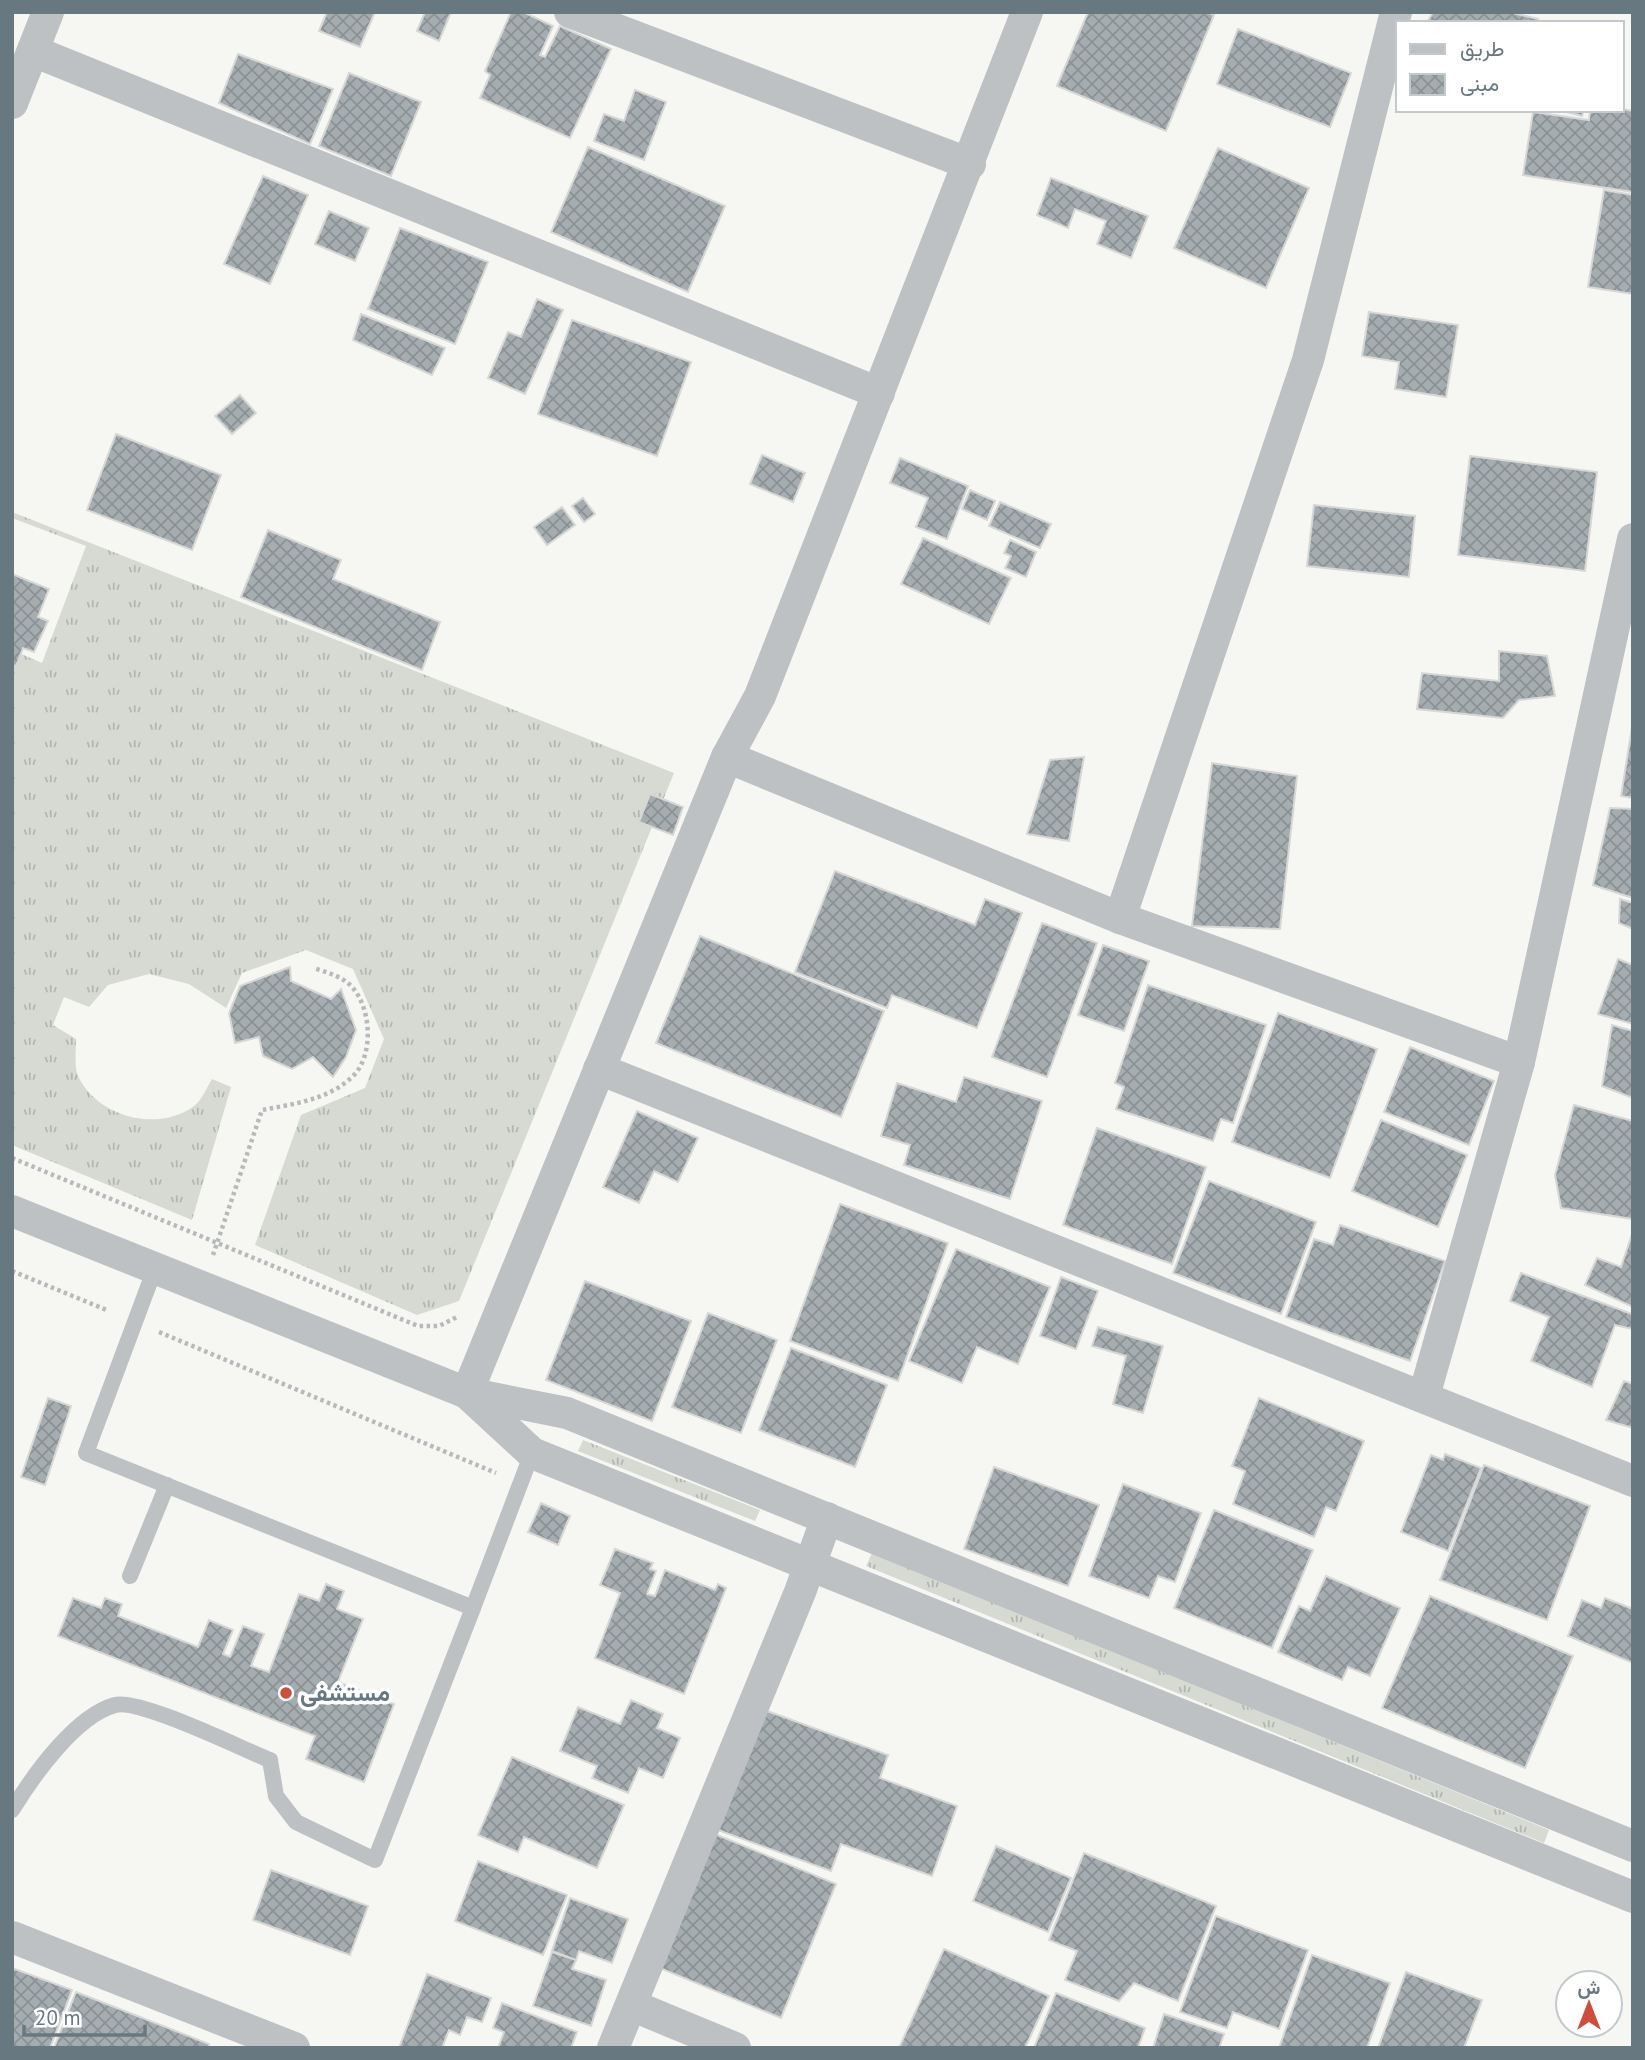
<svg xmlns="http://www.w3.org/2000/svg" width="1645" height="2060" font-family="'PT Sans',Vazirmatn,sans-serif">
  <defs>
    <pattern id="grass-tufts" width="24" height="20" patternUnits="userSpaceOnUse" patternTransform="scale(1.75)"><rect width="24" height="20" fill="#d6dad3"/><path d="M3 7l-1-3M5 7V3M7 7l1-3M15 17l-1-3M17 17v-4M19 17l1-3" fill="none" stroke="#b1b6b0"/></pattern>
    <pattern id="building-cross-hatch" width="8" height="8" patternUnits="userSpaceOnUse" patternTransform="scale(1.75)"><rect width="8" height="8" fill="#a5adb1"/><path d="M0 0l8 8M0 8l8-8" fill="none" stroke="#8a9295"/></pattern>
  </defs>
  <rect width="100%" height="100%" fill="#f6f6f3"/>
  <g fill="url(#grass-tufts)">
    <path d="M12,512L674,773L459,1301L417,1315L255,1245L301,1115L365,1088L384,1039L353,969L306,950L242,973L226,1008L189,984L149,974L108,985L89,1007L64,997L53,1025L76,1039C76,1050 74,1067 78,1076C97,1117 158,1133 194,1106C202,1100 207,1087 212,1079L231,1087L192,1220L12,1145V650L42,663L86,546L12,518Z"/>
    <path d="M583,1440L760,1510L755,1521L578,1451Z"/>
    <path d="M872,1553L1549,1830L1544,1843L866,1566Z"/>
  </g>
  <g fill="url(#building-cross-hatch)" stroke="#d7d7d6" stroke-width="2">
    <path d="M327,12H375L360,47L319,31Z"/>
    <path d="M425,12H451L439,41L417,31Z"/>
    <path d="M511,12H523L553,26L540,55L545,57L560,26L611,49L570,138L480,98L490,75L485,71Z"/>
    <path d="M1088,12H1207L1214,15L1166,131L1057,86Z"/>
    <path d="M1433,12H1509L1538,19L1537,23H1427Z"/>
    <path d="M1238,29L1351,73L1330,127L1217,84Z"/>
    <path d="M238,54L333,89L310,144L219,103Z"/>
    <path d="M349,73L421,102L391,176L319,146Z"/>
    <path d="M635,90L666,102L644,160L594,141L604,114L624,121Z"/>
    <path d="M1622,109L1633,111V192L1523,175L1533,112L1589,120L1590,110Z"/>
    <path d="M1559,110H1584L1582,116Z"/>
    <path d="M588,147L725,206L688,292L551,232Z"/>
    <path d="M1218,148L1309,188L1266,288L1174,248Z"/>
    <path d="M263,176L308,195L270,284L224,264Z"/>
    <path d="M1051,178L1148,216L1131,258L1097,244L1106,221L1075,209L1068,228L1037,215Z"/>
    <path d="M1604,190L1633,195V294L1588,287Z"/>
    <path d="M329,211L369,228L355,261L315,244Z"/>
    <path d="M400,228L488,262L455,344L368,309Z"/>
    <path d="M537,299L563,310L525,394L488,378L508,332L521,337Z"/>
    <path d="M1369,312L1458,325L1446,397L1395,389L1399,362L1362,356Z"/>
    <path d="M361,314L445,348L432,375L353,340Z"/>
    <path d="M572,320L691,362L657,456L538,414Z"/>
    <path d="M240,395L256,413L232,434L215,416Z"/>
    <path d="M116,434L221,475L192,550L87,510Z"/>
    <path d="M762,455L805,473L793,502L750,484Z"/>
    <path d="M1470,456L1597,472L1585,571L1458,555Z"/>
    <path d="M900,458L968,486L947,539L916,527L928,498L890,483Z"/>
    <path d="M970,490L995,501L987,520L962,509Z"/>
    <path d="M583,498L595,514L584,522L572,506Z"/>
    <path d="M1000,502L1051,524L1040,548L989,526Z"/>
    <path d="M1314,505L1415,516L1409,577L1307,566Z"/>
    <path d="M562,507L575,525L547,545L534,527Z"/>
    <path d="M268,530L341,560L333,579L440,622L422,670L241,597Z"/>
    <path d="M923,538L1011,578L989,624L901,584Z"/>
    <path d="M1010,540L1036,552L1026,577L1005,568L1011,556L1004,553Z"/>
    <path d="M12,574L49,589L38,617L48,621L34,652L23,648L16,666L12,665Z"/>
    <path d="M1499,651L1547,656L1555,696L1519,700L1503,718L1417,709L1422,673L1499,681Z"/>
    <path d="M1633,721V798L1621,796Z"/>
    <path d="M1084,757L1069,841L1027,834L1050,760Z"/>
    <path d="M1212,763L1297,776L1280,929L1192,926Z"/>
    <path d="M650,794L683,807L673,835L639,822Z"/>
    <path d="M1610,808L1633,809V898L1593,885Z"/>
    <path d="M835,871L975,925L985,899L1022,913L977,1028L892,995L887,1008L795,972Z"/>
    <path d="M1620,899L1633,903V929L1619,923Z"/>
    <path d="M1042,923L1097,943L1047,1077L992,1057Z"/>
    <path d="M700,936L884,1011L841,1117L656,1043Z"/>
    <path d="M1103,945L1149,961L1124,1031L1078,1015Z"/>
    <path d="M1618,959L1633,965V1024L1598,1014Z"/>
    <path d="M290,967L291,981L331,999L341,989L356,1030L346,1057L333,1077L313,1057L292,1069L263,1056L259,1037L235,1043L229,1013L240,986Z"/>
    <path d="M1148,985L1266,1025L1233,1123L1221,1119L1213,1141L1116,1109L1124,1087L1115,1083Z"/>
    <path d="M1278,1013L1377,1049L1330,1178L1232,1142Z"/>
    <path d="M1612,1025L1633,1031V1098L1602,1086Z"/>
    <path d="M1410,1047L1494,1081L1469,1145L1384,1112Z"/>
    <path d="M964,1077L1042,1101L1010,1199L904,1165L910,1145L881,1136L897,1083L956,1102Z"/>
    <path d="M1574,1105L1633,1121V1219L1561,1208L1555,1175Z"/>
    <path d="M637,1111L698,1138L678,1182L654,1171L639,1203L603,1187Z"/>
    <path d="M1381,1120L1467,1155L1438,1227L1352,1191Z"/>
    <path d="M1097,1128L1206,1167L1172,1264L1063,1225Z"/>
    <path d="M1209,1181L1316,1222L1281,1314L1173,1273Z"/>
    <path d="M840,1204L948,1243L898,1381L790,1341Z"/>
    <path d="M1340,1225L1445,1261L1410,1361L1286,1317L1314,1239L1333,1245Z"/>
    <path d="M1633,1231V1307L1585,1285L1597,1258L1621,1267Z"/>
    <path d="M956,1249L1050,1287L1018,1364L977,1347L962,1383L909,1361Z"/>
    <path d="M1521,1273L1632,1314V1329L1615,1325L1592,1387L1531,1361L1549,1317L1510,1301Z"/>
    <path d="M1061,1277L1098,1291L1076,1349L1040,1336Z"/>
    <path d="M585,1281L691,1321L652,1421L546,1380Z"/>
    <path d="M708,1313L777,1340L741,1433L672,1407Z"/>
    <path d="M1098,1327L1163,1346L1143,1413L1113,1404L1126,1356L1092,1346Z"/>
    <path d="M791,1348L887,1385L855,1467L759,1430Z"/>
    <path d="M1624,1381L1633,1384V1428L1606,1420Z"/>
    <path d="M48,1398L71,1406L45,1485L21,1477Z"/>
    <path d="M1259,1398L1364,1441L1336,1511L1326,1507L1314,1537L1233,1504L1245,1471L1232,1466Z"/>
    <path d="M1445,1454L1481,1468L1448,1551L1401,1532L1431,1455L1443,1460Z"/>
    <path d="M1484,1465L1590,1506L1547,1620L1440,1580Z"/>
    <path d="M994,1467L1099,1505L1068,1586L964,1549Z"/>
    <path d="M1123,1484L1201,1513L1175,1582L1158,1576L1149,1598L1089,1576Z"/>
    <path d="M541,1503L570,1516L558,1545L528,1532Z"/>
    <path d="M1214,1510L1313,1550L1272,1648L1174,1608Z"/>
    <path d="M615,1549L653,1563L650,1569L656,1571L647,1594L655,1596L665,1570L715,1590L718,1584L726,1588L684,1694L595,1658L620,1593L600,1585Z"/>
    <path d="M1326,1576L1400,1608L1370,1676L1348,1667L1342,1680L1278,1652L1299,1606L1310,1611Z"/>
    <path d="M326,1584L344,1591L337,1609L363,1619L338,1682L394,1704L364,1782L306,1759L315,1736L58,1636L73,1598L101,1608L105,1598L122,1604L118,1616L198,1647L209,1620L233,1630L223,1654L230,1657L243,1626L264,1634L251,1666L269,1672L299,1594L319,1601Z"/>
    <path d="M1430,1596L1573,1656L1525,1768L1382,1708Z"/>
    <path d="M1605,1598L1633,1609V1663L1568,1636L1582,1600L1601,1608Z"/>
    <path d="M631,1700L663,1714L657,1728L680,1738L663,1778L639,1768L628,1793L592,1778L597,1766L560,1751L578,1707L620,1724Z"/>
    <path d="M759,1708L888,1755L880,1778L957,1806L932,1876L841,1844L831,1871L715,1829Z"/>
    <path d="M512,1757L624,1805L597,1868L524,1837L518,1852L478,1835Z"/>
    <path d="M710,1832L836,1884L781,2018L655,1966Z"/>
    <path d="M996,1846L1071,1878L1048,1932L973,1901Z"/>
    <path d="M1084,1853L1216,1906L1178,2001L1134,1983L1119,2001L1065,1980L1077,1951L1049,1940Z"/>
    <path d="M478,1861L567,1895L543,1955L455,1921Z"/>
    <path d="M271,1870L368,1906L350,1955L253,1920Z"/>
    <path d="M570,1898L628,1919L612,1963L579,1951L576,1960L552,1951Z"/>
    <path d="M1216,1916L1308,1950L1279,2029L1233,2012L1227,2028L1180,2012Z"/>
    <path d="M944,1949L1049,1996L1025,2048H899Z"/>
    <path d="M552,1952L576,1960L572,1969L606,1980L591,2026L533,2006Z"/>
    <path d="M1312,1955L1390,1983L1367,2048H1279Z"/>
    <path d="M12,1968L72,1990L50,2048H12Z"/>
    <path d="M1406,1972L1482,2000L1464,2048H1378Z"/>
    <path d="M427,1974L491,1998L482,2022L467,2017L460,2035L449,2030L442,2048H399Z"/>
    <path d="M76,1992L209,2044L208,2048H54Z"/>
    <path d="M1056,1993L1145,2028L1138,2048H1034Z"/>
    <path d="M502,2003L577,2032L571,2048H498L504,2032L493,2028Z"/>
    <path d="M1164,2014L1224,2034L1219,2048H1153Z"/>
  </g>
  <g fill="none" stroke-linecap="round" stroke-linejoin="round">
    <g stroke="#b7babc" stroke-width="4.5" stroke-dasharray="3.5 3.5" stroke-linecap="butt">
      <path d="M12,1158L418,1326H439L459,1316"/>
      <path d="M213,1255L262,1110C293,1104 328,1100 352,1077C374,1057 372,1009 352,987C342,976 328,973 314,968"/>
      <path d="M12,1271L109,1311"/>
      <path d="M159,1332L496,1473"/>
    </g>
    <g stroke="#bdc1c4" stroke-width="16">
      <path d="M154,1271L86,1453L473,1608L532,1453"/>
      <path d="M130,1576L167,1485"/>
      <path d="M12,1810C33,1776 75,1716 115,1705C139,1698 242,1749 270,1760L276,1796L296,1822L375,1860L473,1608"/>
    </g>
    <g stroke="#bdc1c4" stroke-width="32">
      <path d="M570,12L970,164"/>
      <path d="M33,51L879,393"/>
      <path d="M12,103L48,12"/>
      <path d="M727,757L1120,918L1519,1062"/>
      <path d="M1120,918L1308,360L1396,12"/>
      <path d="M599,1069L1633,1481"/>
      <path d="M12,1211L467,1393L567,1413L1633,1846"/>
      <path d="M467,1393L727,757L760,696L1027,12"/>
      <path d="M467,1393L532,1453L1633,1897"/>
      <path d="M1424,1396L1519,1062L1633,539"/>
      <path d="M12,1937L294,2048"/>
      <path d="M631,2005L735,2048"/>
      <path d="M613,2048L800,1592L827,1518"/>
    </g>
  </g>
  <circle fill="#ce4e3b" stroke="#fff" stroke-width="2.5" cx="286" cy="1693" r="7"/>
  <g text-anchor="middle" stroke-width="7" stroke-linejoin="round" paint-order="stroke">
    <g font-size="24" font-weight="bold" fill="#687880" stroke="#fff" text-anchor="start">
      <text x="300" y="1701">مستشفى</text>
    </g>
  </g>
  <rect width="1645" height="2060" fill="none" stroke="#687880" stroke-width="28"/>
  <rect x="1396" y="21" width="228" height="91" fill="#ffffff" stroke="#c3c9cc" stroke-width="2"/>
  <rect x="1410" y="44" width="35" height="10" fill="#bdc1c4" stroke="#c3c9cc" stroke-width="2"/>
  <text x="1460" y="56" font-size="21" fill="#687880">طريق</text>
  <rect x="1410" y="74" width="35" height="21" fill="url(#building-cross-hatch)" stroke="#c3c9cc" stroke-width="2"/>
  <text x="1460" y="91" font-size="21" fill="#687880">مبنى</text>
  <g transform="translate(1589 2004)"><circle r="33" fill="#ffffff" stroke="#c3c9cc" stroke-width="2"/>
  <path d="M0-5L12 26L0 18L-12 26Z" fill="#ce4e3b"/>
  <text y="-10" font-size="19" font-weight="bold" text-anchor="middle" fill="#687880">ش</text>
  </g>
  <path d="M24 2025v10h121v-10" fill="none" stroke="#687880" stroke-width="3.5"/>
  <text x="35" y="2025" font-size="21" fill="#687880" stroke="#ffffff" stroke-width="5" paint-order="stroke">20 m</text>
</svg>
